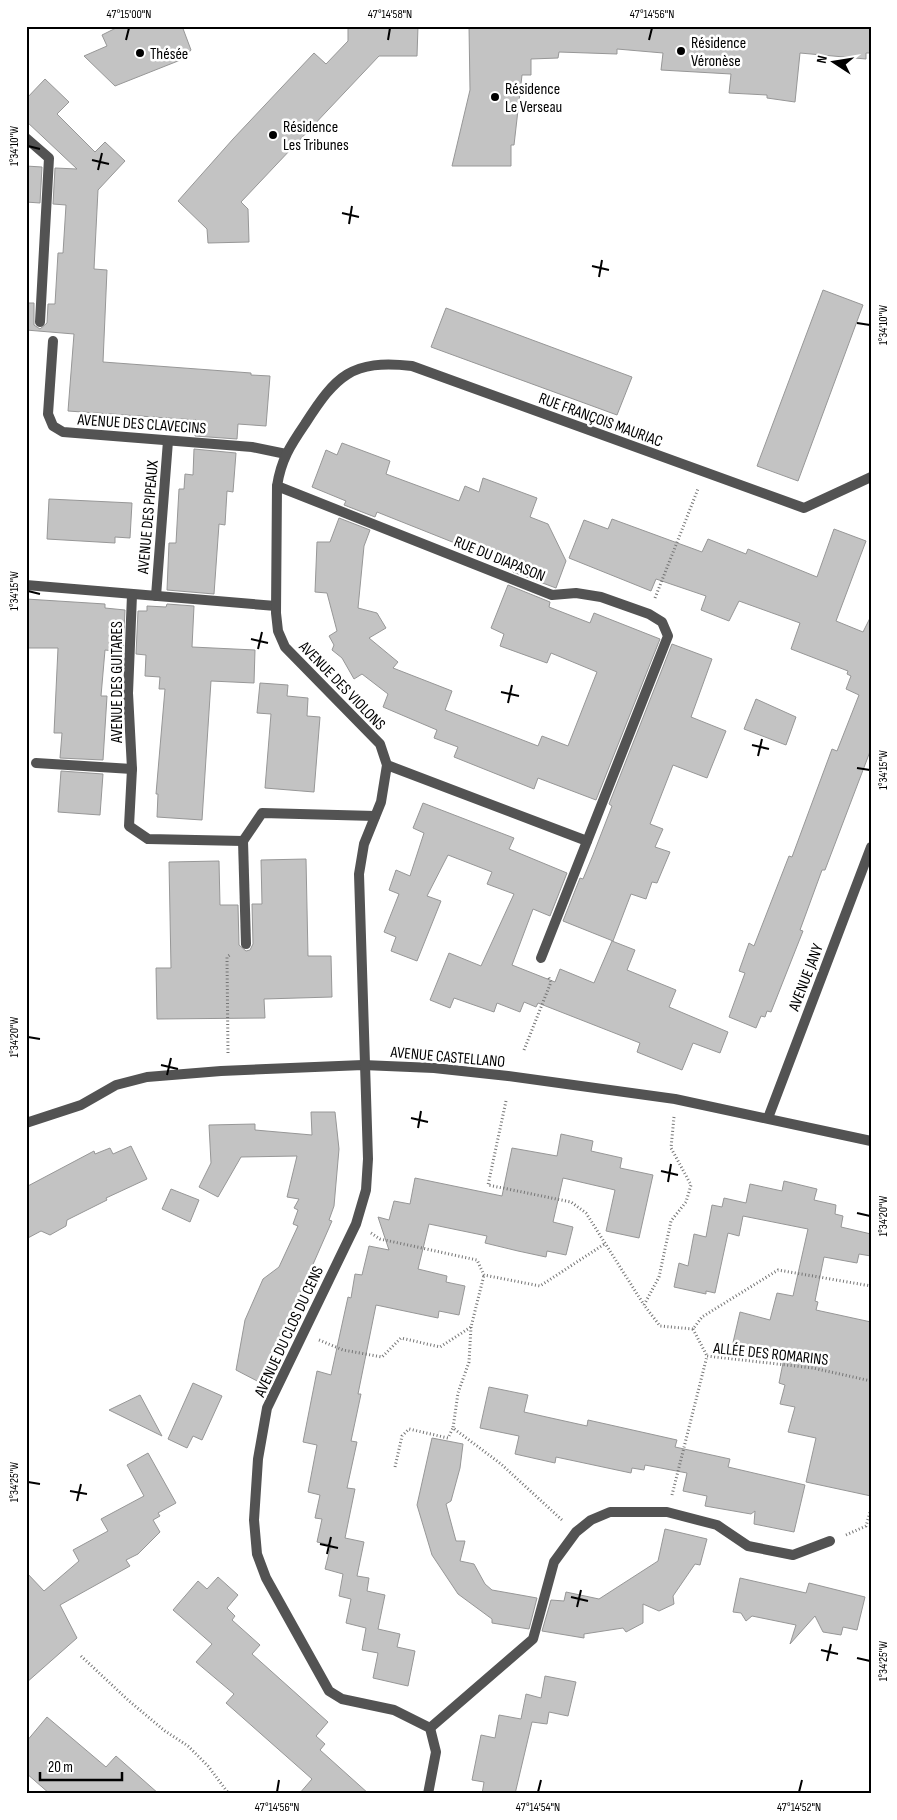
<svg xmlns="http://www.w3.org/2000/svg" width="897" height="1820" font-family="'Sofia Sans Condensed',sans-serif">
  <rect width="100%" height="100%" fill="#fff"/>
  <g fill="#c3c3c3" stroke="#979797">
    <path d="M120,26H182L191,50L183,59L115,86L84,56L107,46L102,35Z"/>
    <path d="M348,26H418L417,56H379L241,202L248,209L249,242L208,243L207,229L178,201L233,139L314,53L326,64L348,41Z"/>
    <path d="M469,26H871V53H866V59L800,53L795,102L767,98V95L729,93L731,74L661,70L663,53L617,49V54L559,52L558,58L531,59V75H522L514,145H511V166H452L470,90Z"/>
    <path d="M45,79L69,102L57,114L95,152L105,142L125,161L98,190L94,269L107,270L103,362L251,373V375L270,376L266,426L238,424L237,439L195,436L196,420L68,411L74,334L26,330V303H34V325L40,329L47,323L48,304H55L58,253H63L66,205L53,204L55,168L77,169L26,121V99Z"/>
    <path d="M26,166L42,167L40,203L26,202Z"/>
    <path d="M823,290L863,305L798,481L757,466Z"/>
    <path d="M446,308L632,377L617,415L431,347Z"/>
    <path d="M342,443L390,461L386,474L459,501L465,486L479,492L483,478L537,498L530,517L548,524L566,561L556,588L513,572L515,567L490,557L377,512L375,517L344,505L346,501L312,487L326,450L337,455Z"/>
    <path d="M194,449L236,453L233,492L227,491L225,525L219,524L214,594L167,590L169,543H176L179,489H184L185,474L193,475Z"/>
    <path d="M49,499L132,503L130,538L115,537V543L47,539Z"/>
    <path d="M339,518L370,530L364,546L358,608L377,613L386,628L369,638L398,662L393,668L452,691L445,710L538,746L542,736L568,746L597,672L551,653L547,663L500,646L504,634L491,628L508,585L550,602L549,607L590,623L594,613L660,639L596,800L538,778L534,789L454,757L458,747L434,738L437,730L383,707L388,694L362,674L354,679L342,658L332,650L334,645L329,636L337,631L327,593L315,592L317,542H330Z"/>
    <path d="M612,519L702,552L708,539L746,554L748,549L817,577L834,529L866,541L836,621L863,632L871,616V749L825,870H822L800,930L803,931L771,1012L767,1011L765,1017L761,1016L756,1028L729,1017L745,973L739,971L749,943L754,946L789,856L792,857L832,749L837,751L859,695L846,689L851,676L847,674L848,671L791,649L800,623L739,601L729,621L701,610L706,596L656,579L651,591L569,558L584,520L608,529Z"/>
    <path d="M26,599L105,604V608L125,610L123,652L105,650L101,696H107L103,760L60,758L62,733H54L58,648H26Z"/>
    <path d="M167,604L194,606L192,647L255,650L254,683L211,681L202,820L157,817L158,794H156L165,689H159L160,677L145,676L146,655L136,654L138,611H147V606L166,607Z"/>
    <path d="M672,644L712,659L691,717L726,731L707,778L673,765L650,824L663,829L655,847L670,852L657,883L652,882L646,899L631,894L613,941L563,921L580,878L583,879L593,855L612,806L609,804Z"/>
    <path d="M260,683L288,685L287,696L308,698L307,716L320,717L314,792L265,788L271,714L257,713Z"/>
    <path d="M756,699L796,717L786,745L744,729Z"/>
    <path d="M61,771L103,774L100,815L58,812Z"/>
    <path d="M423,803L514,838L509,849L567,873L550,916L533,909L512,965L555,982L560,969L594,983L612,941L635,950L627,970L676,990L669,1007L728,1032L720,1053L693,1043L682,1070L637,1052L640,1043L538,1003L536,1007L524,1002L520,1012L497,1003L494,1012L454,998L450,1008L430,1000L449,953L481,966L514,894L487,884L492,872L448,855L427,896L441,901L417,961L391,951L396,937L384,932L399,894L389,890L396,870L410,876L424,833L413,828Z"/>
    <path d="M306,859L308,956H331L332,997L264,999L265,1018L157,1019L156,968H171L169,862L219,861L220,905H238L239,945L246,951L250,950L253,944L252,904H262L261,860Z"/>
    <path d="M311,1112H335L339,1149L334,1206L329,1220L332,1221L261,1383L236,1370L245,1320L263,1279L279,1267L298,1226L293,1224L298,1210L294,1208L299,1199L287,1197L297,1156L241,1157L218,1197L199,1187L211,1163L209,1125L255,1124V1130L312,1135Z"/>
    <path d="M561,1134L593,1141L591,1151L622,1158L620,1168L653,1175L639,1238L606,1231L615,1190L563,1178L553,1222L573,1227L566,1255L547,1251L546,1257L518,1251L485,1243L487,1236L429,1224L418,1269L447,1276L446,1282L465,1286L459,1315L439,1311L438,1318L376,1305L358,1394H361L351,1441L357,1442L347,1488L355,1489L345,1538L364,1542L357,1576L369,1578L367,1591L385,1595L378,1629L400,1634L397,1647L415,1651L408,1686L373,1678L378,1653L362,1650L366,1628L346,1623L351,1599L339,1596L343,1574L325,1569L331,1545L317,1542L322,1519L315,1518L320,1495L308,1492L317,1445L303,1442L317,1371L331,1375L348,1297L351,1298L355,1274L362,1275L369,1246L389,1250L378,1217L389,1220L394,1201L410,1204L415,1178L502,1196L512,1148L557,1156Z"/>
    <path d="M131,1146L147,1179L106,1198L107,1200L67,1220L66,1226L50,1235L41,1231L26,1239V1187L94,1151L95,1154L110,1148L113,1154Z"/>
    <path d="M784,1181L817,1189L814,1200L836,1205L835,1214L843,1216L841,1227L871,1234V1256L859,1254L857,1263L824,1257L815,1301L818,1302L816,1310L871,1322V1496L806,1482L816,1438L788,1432L795,1407L780,1404L785,1385L779,1383L784,1358L732,1347L740,1312L770,1320L777,1293L793,1296L808,1229L743,1216L739,1236L728,1233L715,1293L706,1291V1294L674,1287L679,1263L688,1266L694,1234L706,1237L712,1205L722,1207L724,1198L746,1203L750,1184L782,1191Z"/>
    <path d="M171,1189L199,1200L190,1222L162,1209Z"/>
    <path d="M193,1383L222,1396L202,1440L193,1436L187,1448L168,1439Z"/>
    <path d="M489,1387L528,1395L524,1412L587,1426L588,1420L677,1440L675,1447L730,1459L728,1467L805,1485L794,1532L754,1524L755,1511L751,1514L705,1506L707,1496L683,1491L687,1473L645,1465L644,1470L632,1468L631,1473L556,1457L555,1463L515,1454L519,1436L480,1428Z"/>
    <path d="M140,1395L162,1436L109,1410Z"/>
    <path d="M432,1438L463,1444L460,1468L451,1501L446,1504L456,1541H465L460,1561L474,1564L485,1584L492,1590L537,1598L529,1629L492,1623V1619L458,1594L432,1555L417,1505Z"/>
    <path d="M148,1453L176,1503L158,1513L160,1516L153,1520L160,1532L138,1554L126,1560L130,1566L60,1605L77,1638L26,1683V1572L44,1591L79,1561L73,1550L108,1531L101,1519L144,1496L127,1465Z"/>
    <path d="M665,1529L707,1539L700,1565L695,1564L673,1596L674,1604L659,1611L643,1604V1623L626,1632L623,1628L584,1634V1638L542,1631L551,1600L564,1601L566,1592L599,1599L658,1561Z"/>
    <path d="M218,1577L238,1595L227,1608L235,1616L232,1620L260,1645L252,1654L328,1722L316,1736L325,1744L320,1750L369,1794H299L312,1779L226,1703L234,1694L196,1662L212,1644L173,1610L198,1581L207,1589Z"/>
    <path d="M740,1578L806,1593L809,1583L865,1597L857,1630L843,1627L841,1635L823,1632L815,1616L790,1644L796,1625L752,1616L746,1621L741,1613L733,1612Z"/>
    <path d="M545,1676L576,1682L568,1716L549,1712L547,1724L532,1722L515,1794H482L484,1782L472,1780L481,1735L495,1738L499,1715L521,1719L526,1694L541,1698Z"/>
    <path d="M47,1717L106,1767L116,1756L159,1794H50L26,1773V1742Z"/>
  </g>
  <g fill="none" stroke-linecap="round" stroke-linejoin="round">
    <g stroke="#757575" stroke-width="3" stroke-dasharray="1 2.5" stroke-linecap="butt">
      <path d="M655,598L698,489"/>
      <path d="M524,1050L551,982L548,976"/>
      <path d="M228,1053L227,957L231,954"/>
      <path d="M506,1101L488,1185L571,1202L586,1213L644,1305"/>
      <path d="M674,1117L671,1148L691,1185L686,1202L671,1221L659,1277L644,1305L660,1326L693,1329L702,1317L778,1270L871,1286"/>
      <path d="M371,1233L380,1239L477,1260L484,1275L540,1286L606,1243"/>
      <path d="M471,1327L469,1362L458,1393L453,1428L501,1464L562,1520"/>
      <path d="M693,1329L707,1356"/>
      <path d="M319,1340L343,1350L382,1357L401,1338L440,1347L471,1327L484,1275"/>
      <path d="M395,1467L402,1436L409,1429L448,1438L453,1428"/>
      <path d="M672,1495L707,1356L813,1368L871,1381"/>
      <path d="M846,1535L866,1526L871,1509"/>
      <path d="M81,1656L128,1700L165,1731L188,1746L208,1766L229,1794"/>
    </g>
    <g stroke="#535353" stroke-width="10">
      <path d="M26,138L49,158L40,322"/>
      <path d="M53,341L48,414L53,426L63,432L252,447L286,454"/>
      <path d="M277,486L552,595L576,593L601,597L649,614L662,622L668,636L541,958"/>
      <path d="M26,585L276,606"/>
      <path d="M132,595L128,693L132,769L129,826L148,839L243,841L262,813L375,816"/>
      <path d="M156,596L168,441"/>
      <path d="M36,763L132,769"/>
      <path d="M387,765L587,841"/>
      <path d="M243,841L246,944"/>
      <path d="M768,1118L871,847"/>
      <path d="M26,1123L81,1105L116,1085L147,1077L221,1071L363,1065L434,1068L508,1076L675,1099L871,1141"/>
      <path d="M430,1728L533,1639L554,1562L576,1532L591,1520L610,1512H667L717,1525L748,1546L793,1555L830,1541"/>
      <path d="M428,1794L436,1752L430,1728L394,1710L342,1699L329,1691L266,1578L257,1554L254,1520L258,1459L267,1408L356,1224L366,1190L368,1159L359,874L364,844L381,802L387,765L380,744L285,647L278,631L276,613L277,486C281,460 290,446 305,424C336,376 351,359 412,366L804,508L871,477"/>
    </g>
  </g>
  <path fill="none" stroke="#000" stroke-width="2" d="M126,40L129,28M388,40L390,28M649,40L652,28M28,146L40,149M92,160L109,164M98,170L102,153M342,213L359,217M349,224L352,206M592,266L609,270M599,277L602,260M857,323L870,325M28,591L40,594M251,639L268,643M258,649L262,632M501,692L519,696M508,703L512,685M752,745L769,749M758,756L762,739M857,768L870,770M28,1037L40,1039M161,1065L178,1069M167,1075L171,1058M411,1118L428,1122M418,1128L421,1111M661,1171L678,1175M668,1182L671,1164M857,1213L870,1216M28,1482L40,1484M70,1491L87,1494M77,1501L81,1484M320,1544L338,1548M327,1554L331,1537M571,1597L588,1601M577,1607L581,1590M821,1650L838,1654M857,1658L870,1661M827,1661L831,1644M277,1792L279,1780M538,1792L541,1780M799,1792L802,1780"/>
  <g fill="#000" stroke="#fff" stroke-width="2">
    <circle cx="681" cy="51" r="5"/>
    <circle cx="140" cy="53" r="5"/>
    <circle cx="495" cy="97" r="5"/>
    <circle cx="273" cy="135" r="5"/>
  </g>
  <g text-anchor="middle" stroke-width="5" stroke-linejoin="round" paint-order="stroke">
    <g font-size="16" fill="#000" stroke="#fff" text-anchor="start">
      <text x="691" y="48">Résidence<tspan x="691" dy="18">Véronèse</tspan></text>
      <text x="150" y="59">Thésée</text>
      <text x="505" y="94">Résidence<tspan x="505" dy="18">Le Verseau</tspan></text>
      <text x="283" y="132">Résidence<tspan x="283" dy="18">Les Tribunes</tspan></text>
    </g>
    <g font-size="16" fill="#000" stroke="#fff">
      <text transform="translate(601 419) rotate(20)" y="6">RUE FRANÇOIS MAURIAC</text>
      <text transform="translate(142 423) rotate(4)" y="6">AVENUE DES CLAVECINS</text>
      <text transform="translate(147 517) rotate(-85)" y="6">AVENUE DES PIPEAUX</text>
      <text transform="translate(500 558) rotate(22)" y="6">RUE DU DIAPASON</text>
      <text transform="translate(116 682) rotate(-90)" y="6">AVENUE DES GUITARES</text>
      <text transform="translate(343 685) rotate(46)" y="6">AVENUE DES VIOLONS</text>
      <text transform="translate(805 977) rotate(-69)" y="6">AVENUE JANY</text>
      <text transform="translate(448 1056) rotate(5)" y="6">AVENUE CASTELLANO</text>
      <text transform="translate(288 1331) rotate(-65)" y="6">AVENUE DU CLOS DU CENS</text>
      <text transform="translate(771 1353) rotate(6)" y="6">ALLÉE DES ROMARINS</text>
    </g>
  </g>
  <rect width="897" height="1820" fill="none" stroke="#ffffff" stroke-width="55"/>
  <g transform="translate(834 62) rotate(282)" stroke="#ffffff" stroke-width="4" paint-order="stroke">
  <path d="M0-4L9 19L0 12L-9 19Z" fill="#000000"/>
  <text y="-8" font-size="14" font-weight="bold" text-anchor="middle" fill="#000000">N</text>
  </g>
  <path d="M40 1772v8h82v-8" fill="none" stroke="#000000" stroke-width="2.5"/>
  <text x="48" y="1772" font-size="15" fill="#000000" stroke="#ffffff" stroke-width="4" paint-order="stroke">20 m</text>
  <rect x="28" y="28" width="842" height="1764" fill="none" stroke="#000" stroke-width="2"/>
  <g font-size="12" text-anchor="middle" fill="#000">
    <text x="129" y="18">47°15'00"N</text>
    <text x="390" y="18">47°14'58"N</text>
    <text x="652" y="18">47°14'56"N</text>
    <text transform="translate(14 146) rotate(-90)" y="4">1°34'10"W</text>
    <text transform="translate(883 325) rotate(-90)" y="4">1°34'10"W</text>
    <text transform="translate(14 591) rotate(-90)" y="4">1°34'15"W</text>
    <text transform="translate(883 770) rotate(-90)" y="4">1°34'15"W</text>
    <text transform="translate(14 1037) rotate(-90)" y="4">1°34'20"W</text>
    <text transform="translate(883 1216) rotate(-90)" y="4">1°34'20"W</text>
    <text transform="translate(14 1482) rotate(-90)" y="4">1°34'25"W</text>
    <text transform="translate(883 1661) rotate(-90)" y="4">1°34'25"W</text>
    <text x="277" y="1811">47°14'56"N</text>
    <text x="538" y="1811">47°14'54"N</text>
    <text x="799" y="1811">47°14'52"N</text>
  </g>
</svg>
